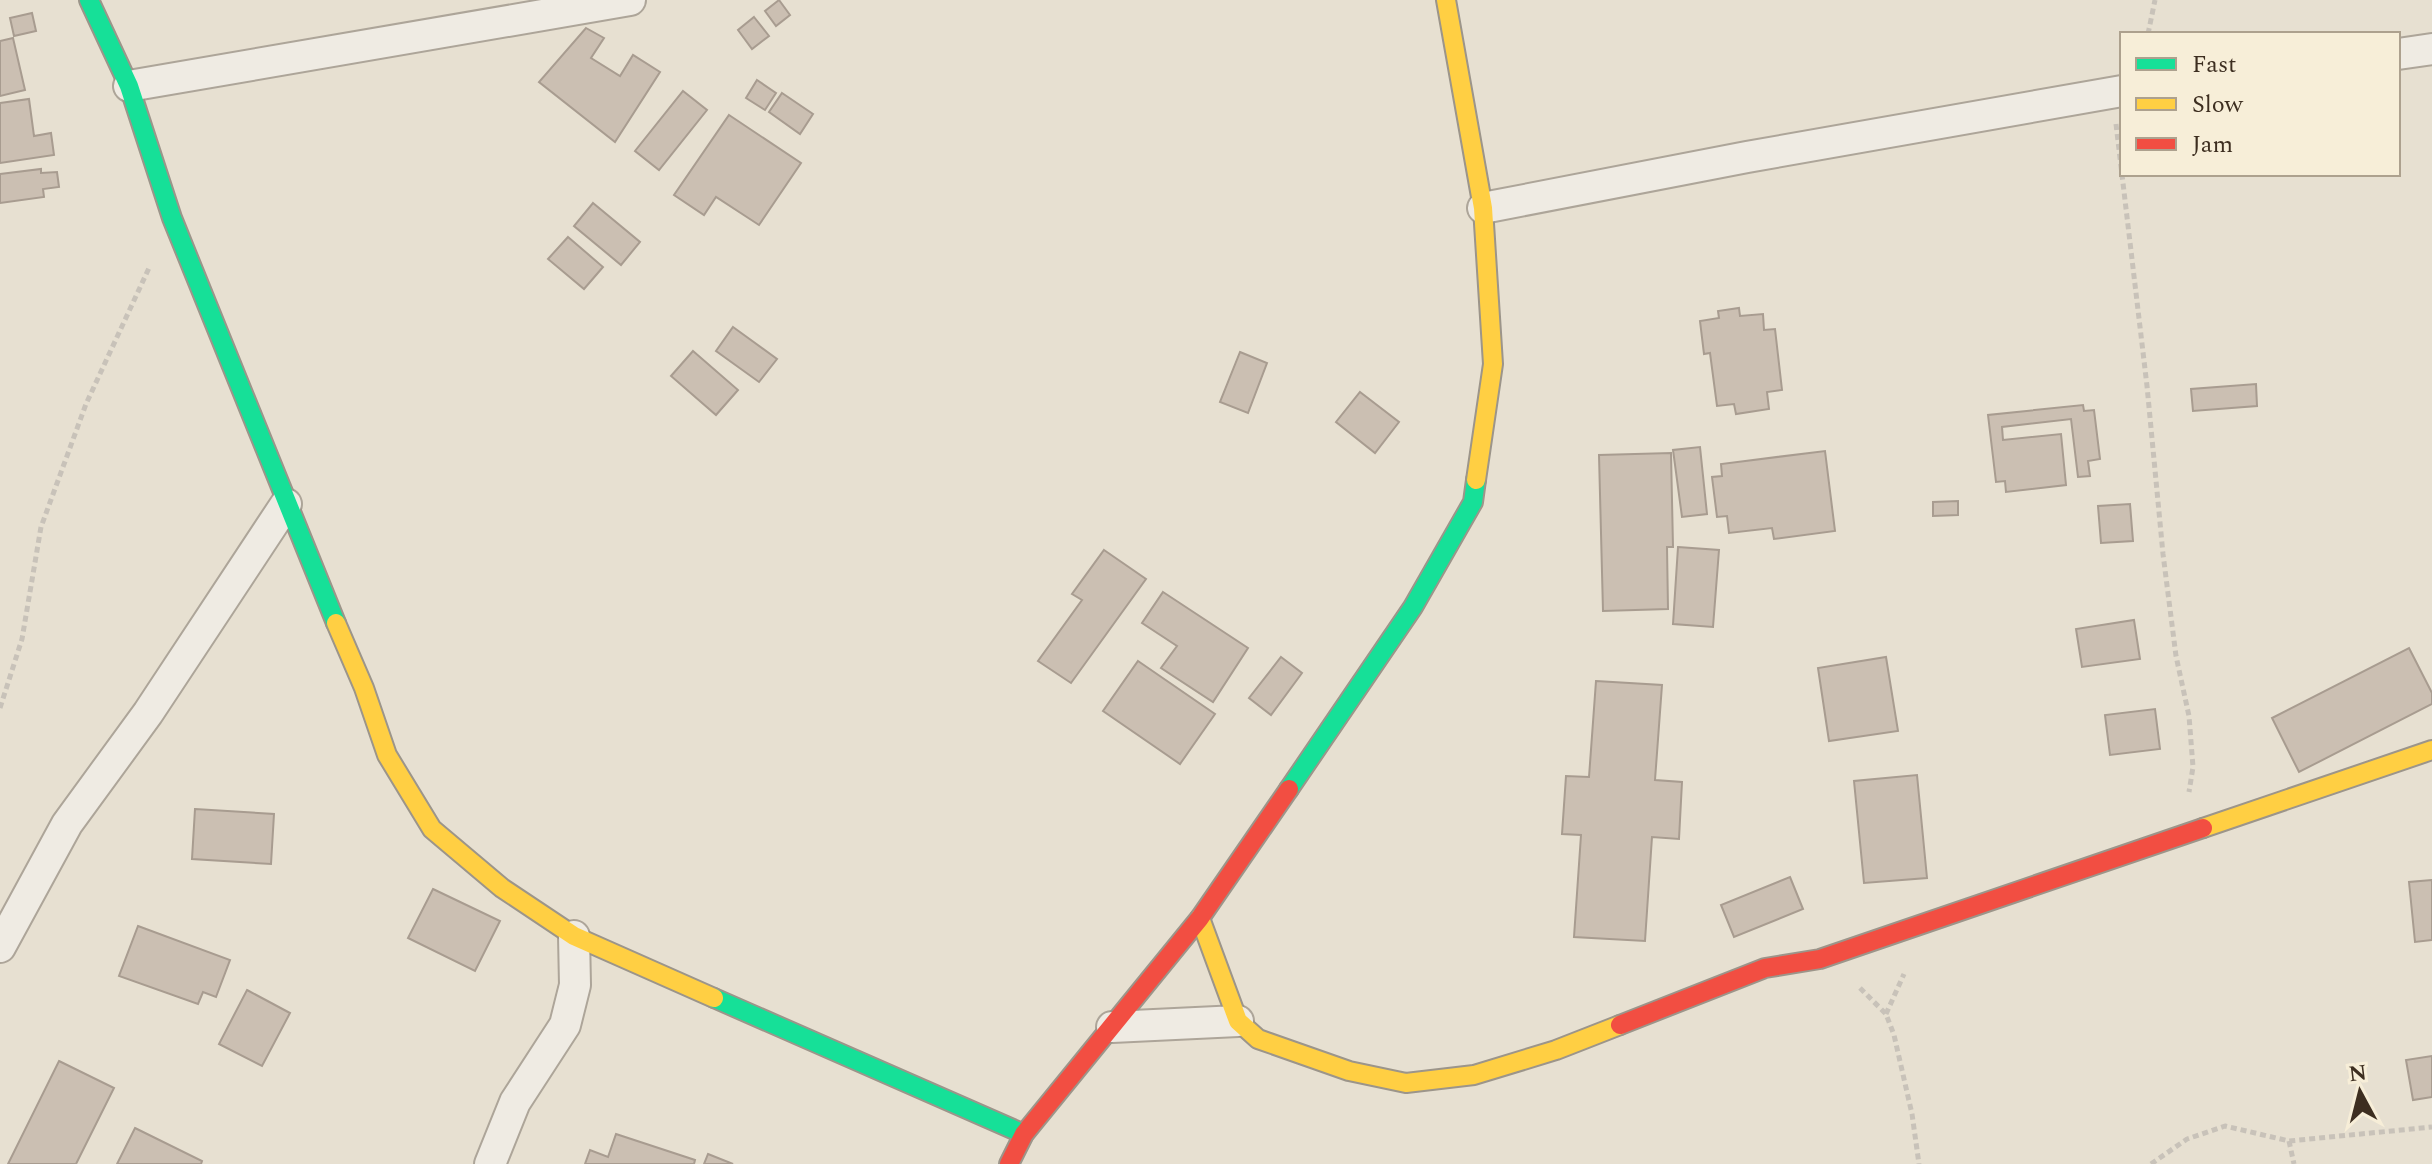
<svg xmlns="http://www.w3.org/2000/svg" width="2432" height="1164" font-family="Spectral,serif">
  <rect width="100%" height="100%" fill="#e7e0d1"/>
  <g fill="#cbbfb2" stroke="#a89c90" stroke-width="2">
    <path d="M779,0L790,15L776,26L765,11Z"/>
    <path d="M32,13L36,31L14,36L10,18Z"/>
    <path d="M754,17L769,36L752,49L738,30Z"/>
    <path d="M586,28L604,38L591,58L620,76L633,55L660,72L615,142L539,82Z"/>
    <path d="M13,38L25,90L0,96V41Z"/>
    <path d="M757,80L776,93L765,110L746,98Z"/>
    <path d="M683,91L707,110L659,170L635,151Z"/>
    <path d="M782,93L813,114L800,134L769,112Z"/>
    <path d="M29,99L34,136L51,133L54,155L0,163V103Z"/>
    <path d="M729,115L801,163L759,225L716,197L704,215L674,195Z"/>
    <path d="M41,169V173L57,172L59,187L43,189L44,197L0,203V174Z"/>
    <path d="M593,203L640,242L621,265L574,226Z"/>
    <path d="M568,237L603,267L584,289L548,259Z"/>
    <path d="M1739,308L1740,316L1763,314L1764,330L1775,329L1782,390L1767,392L1769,409L1736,414L1734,404L1717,406L1710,353L1704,354L1700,321L1719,318L1718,311Z"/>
    <path d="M733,327L777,359L759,382L716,351Z"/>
    <path d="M693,351L738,390L716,415L671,376Z"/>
    <path d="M1240,352L1267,363L1248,413L1220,402Z"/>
    <path d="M2256,384L2257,406L2193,411L2191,389Z"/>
    <path d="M1360,392L1399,422L1375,453L1336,422Z"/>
    <path d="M2083,405L2084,411L2094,410L2100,459L2088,461L2090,476L2078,477L2071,419L2002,427L2003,440L2061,434L2066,485L2006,492L2005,481L1996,482L1988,415Z"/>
    <path d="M1700,447L1707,514L1682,517L1673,450Z"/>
    <path d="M1825,451L1835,531L1774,539L1772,528L1729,533L1727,516L1717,517L1712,477L1722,476L1721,464Z"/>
    <path d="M1671,453L1673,547H1667L1668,609L1603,611L1599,455Z"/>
    <path d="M1958,501V515L1933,516V502Z"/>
    <path d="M2130,504L2133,541L2101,543L2098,506Z"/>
    <path d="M1678,547L1719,550L1713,627L1673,624Z"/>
    <path d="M1104,550L1146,579L1071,683L1038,661L1082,600L1072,594Z"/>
    <path d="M1163,592L1248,648L1213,702L1161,668L1177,646L1142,623Z"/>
    <path d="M2134,620L2140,659L2082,667L2076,629Z"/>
    <path d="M2409,648L2432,693V704L2299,772L2272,718Z"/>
    <path d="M1281,657L1302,673L1271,715L1249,698Z"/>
    <path d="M1886,657L1898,731L1829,741L1818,668Z"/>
    <path d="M1138,661L1215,714L1180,764L1103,711Z"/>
    <path d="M1596,681L1662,685L1655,780L1682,782L1679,839L1652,837L1645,941L1574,937L1581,835L1562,834L1566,776L1589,777Z"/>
    <path d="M2155,709L2160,749L2110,755L2105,715Z"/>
    <path d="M1917,775L1927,878L1864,883L1854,781Z"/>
    <path d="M195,809L274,814L271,864L192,859Z"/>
    <path d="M1790,877L1803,909L1734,937L1721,905Z"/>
    <path d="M2432,880V940L2415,942L2409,882Z"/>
    <path d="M433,889L500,921L475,971L408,938Z"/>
    <path d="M138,926L230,960L216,997L203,992L198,1004L119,976Z"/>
    <path d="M247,990L290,1013L262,1066L219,1044Z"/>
    <path d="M2432,1056V1097L2413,1100L2406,1060Z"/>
    <path d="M59,1061L114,1088L76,1164H8Z"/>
    <path d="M135,1128L202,1161L201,1164H117Z"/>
    <path d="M616,1134L695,1160L694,1164H585L590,1150L608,1157Z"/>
    <path d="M708,1154L733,1164H704Z"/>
  </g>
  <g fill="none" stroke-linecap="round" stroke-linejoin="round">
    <g stroke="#ada599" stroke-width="34">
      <g id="street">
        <path d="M2398,54L2432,49"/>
        <path d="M129,86L630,0"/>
        <path d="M1483,208L1747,157L2122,91"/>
        <path d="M0,947L67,824L148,713L286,504"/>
        <path d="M1112,1027L1238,1021"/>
        <path d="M490,1164L515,1102L565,1025L575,985L574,936"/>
      </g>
    </g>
    <g stroke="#9c958a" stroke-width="22">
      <g id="fast">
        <path d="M89,0L129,86L172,218L336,623"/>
        <path d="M1289,789L1413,607L1473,502L1476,480"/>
        <path d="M714,998L1024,1134"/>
      </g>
    </g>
    <g stroke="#9c958a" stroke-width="22">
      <g id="slow">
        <path d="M1446,0L1483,208L1493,364L1476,480"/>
        <path d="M336,623L364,688L387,755L432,829L502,888L574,936L714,998"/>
        <path d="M2203,828L2432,750"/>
        <path d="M1200,918L1238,1021L1258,1039L1349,1071L1406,1083L1474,1075L1556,1050L1620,1025"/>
      </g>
    </g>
    <g stroke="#9c958a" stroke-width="22">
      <g id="jam">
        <path d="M1620,1025L1765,968L1820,959L2203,828"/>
        <path d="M1009,1164L1024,1134L1200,918L1289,789"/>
      </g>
    </g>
    <g stroke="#c8c2b9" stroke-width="5" stroke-dasharray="6 4" stroke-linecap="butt">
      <path d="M2148,34L2155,0"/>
      <path d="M2116,124L2147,386L2163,554L2176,656L2189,716L2193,767L2189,792"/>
      <path d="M0,708L22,639L41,527L86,404L149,268"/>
      <path d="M1860,988L1886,1014L1894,1035L1912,1114L1919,1164"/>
      <path d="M1886,1014L1904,974"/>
      <path d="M2289,1141L2294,1164"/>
      <path d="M2151,1164L2187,1139L2225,1126L2289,1141L2432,1127"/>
    </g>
    <use href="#street" stroke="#efebe3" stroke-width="30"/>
    <use href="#fast" stroke="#16e098" stroke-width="18"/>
    <use href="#slow" stroke="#ffcf43" stroke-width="18"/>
    <use href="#jam" stroke="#f24e42" stroke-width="18"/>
  </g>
  <rect x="2120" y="32" width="280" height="144" fill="#f7eed8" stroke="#ada18e" stroke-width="2"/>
  <rect x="2136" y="58" width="40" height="12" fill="#16e098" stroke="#ada18e" stroke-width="2"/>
  <text x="2192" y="72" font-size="24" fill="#3d2e20">Fast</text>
  <rect x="2136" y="98" width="40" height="12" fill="#ffcf43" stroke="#ada18e" stroke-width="2"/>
  <text x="2192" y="112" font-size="24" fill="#3d2e20">Slow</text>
  <rect x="2136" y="138" width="40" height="12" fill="#f24e42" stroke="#ada18e" stroke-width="2"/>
  <text x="2192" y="152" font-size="24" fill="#3d2e20">Jam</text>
  <g transform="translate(2360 1092) rotate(353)" stroke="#f7eed8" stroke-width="6" paint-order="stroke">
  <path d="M0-6L14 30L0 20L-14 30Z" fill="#3d2e20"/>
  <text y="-12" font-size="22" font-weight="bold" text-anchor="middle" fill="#3d2e20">N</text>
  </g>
</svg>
